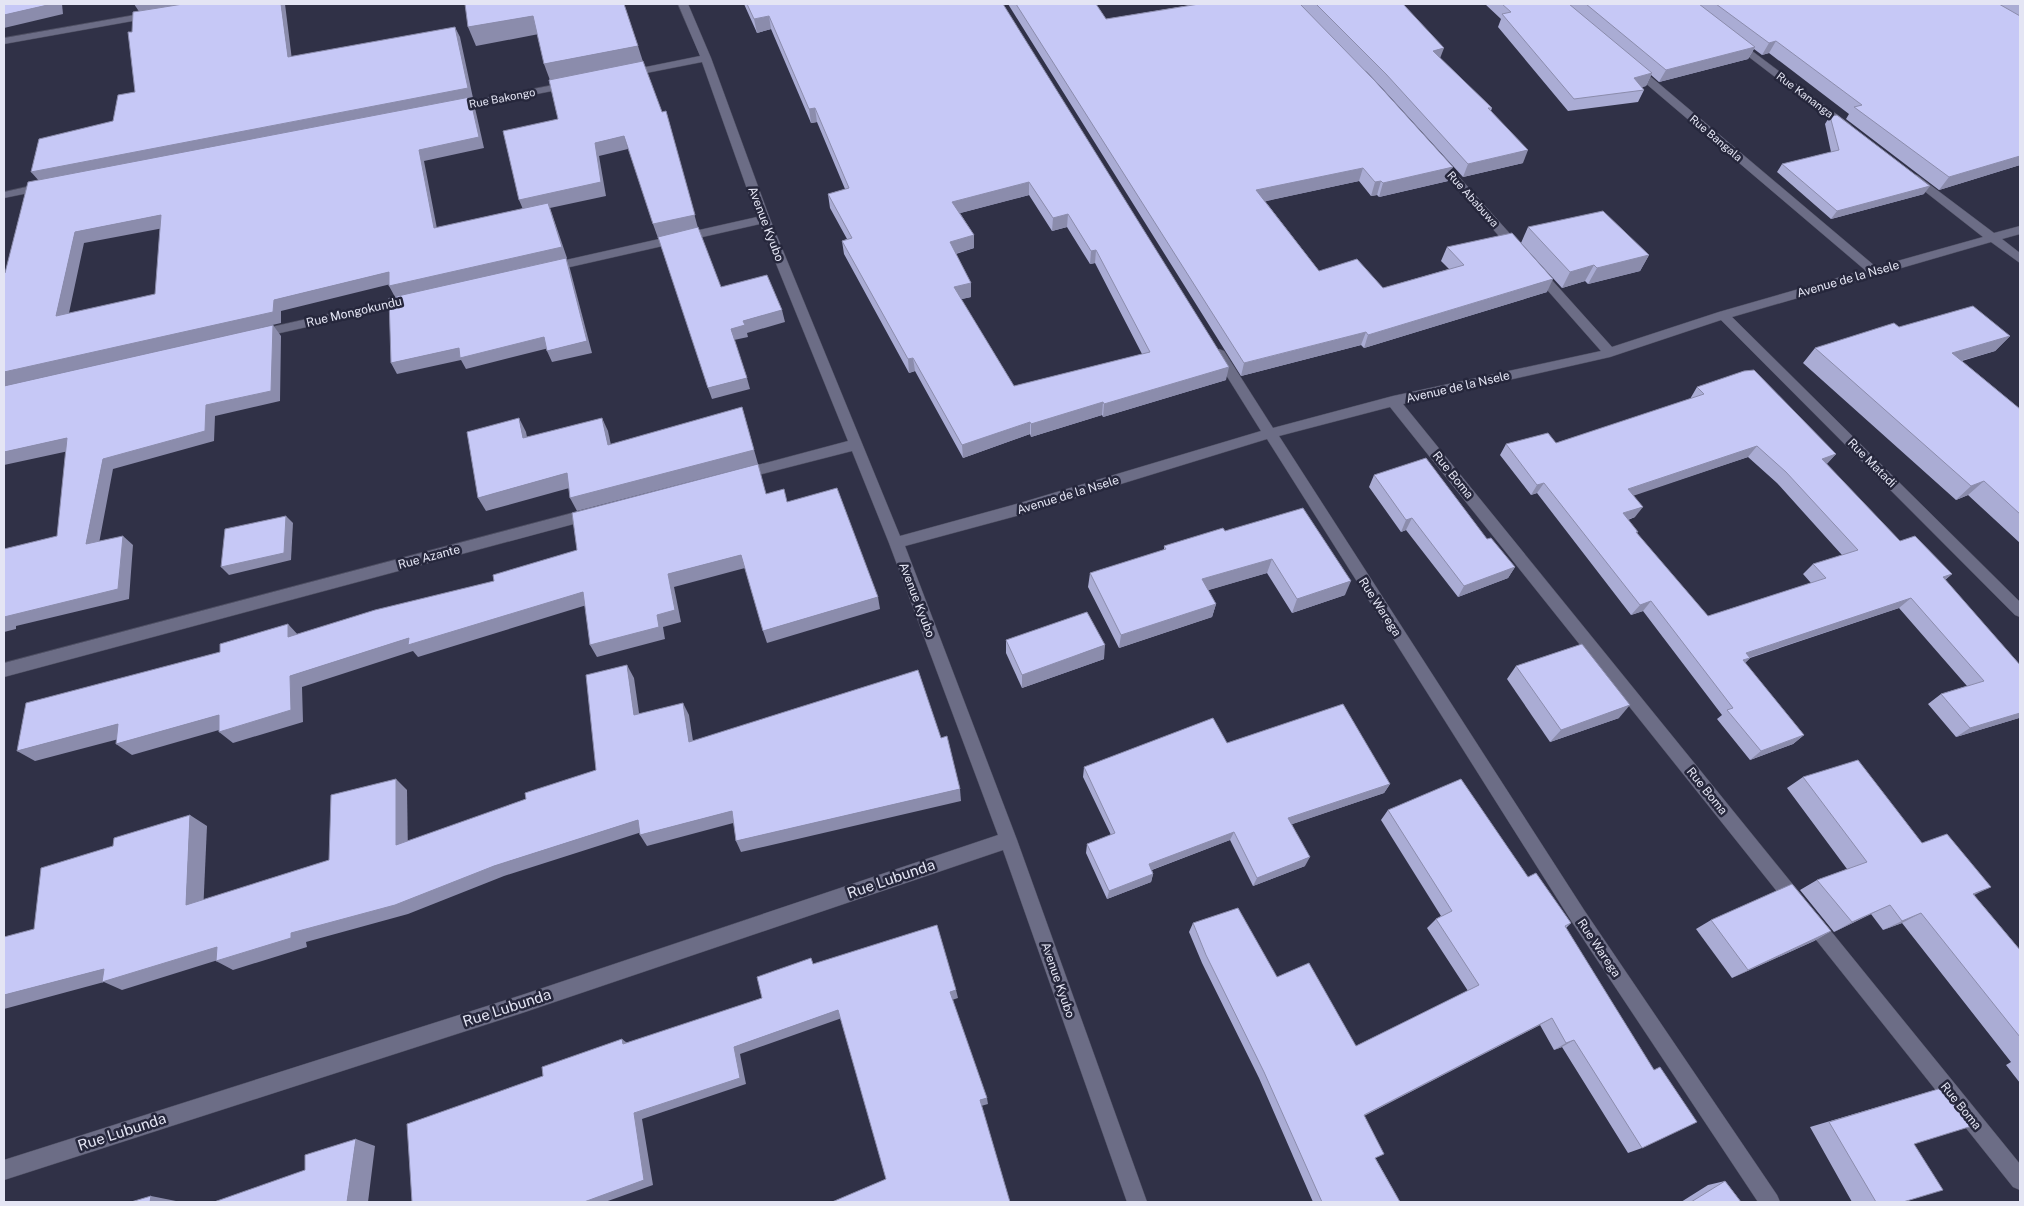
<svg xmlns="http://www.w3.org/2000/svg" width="2024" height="1206" font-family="'Public Sans',sans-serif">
  <rect width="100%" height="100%" fill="#303147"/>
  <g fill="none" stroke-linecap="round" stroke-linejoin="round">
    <g stroke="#4d4e61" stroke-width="1">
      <g id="street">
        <path d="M678,4H688L711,58L770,219L900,536L1020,503L1261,431L1213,354L1219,349L1224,351L1273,428L1393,396L1601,351L1534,275L1532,272L1538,268L1542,269L1612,347L1719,312L1865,270L1630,70V66H1638L1876,267L1983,237L1909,179V175H1917L1994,233L2020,226V234L2002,239L2020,253V263L1991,242L1732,317L2020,602V617L2015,615L1721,320L1610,357L1403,404L1803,897L1806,903L1803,909L1797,912L1791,909L1390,407L1279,436L1584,910L1777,1195L1780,1202H1758L1572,922L1267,439L1020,515L905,546L1017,840L1147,1202H1127L1003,850L525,1012L4,1180V1160L525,994L998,835L889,543L852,451L739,480L732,475L739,470L848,441L760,224L548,272L542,268L548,264L757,217L702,62L626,77L621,74L626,71L700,56Z"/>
        <path d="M152,12L155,13V17L4,44V38Z"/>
        <path d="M1736,39L1851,125V129H1843L1732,44V40Z"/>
        <path d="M569,82L574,85L573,87L454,110L449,107L454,104Z"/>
        <path d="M1438,157L1442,158L1521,246V252H1513L1434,162V158Z"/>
        <path d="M44,183L48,185V189L4,198V192Z"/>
        <path d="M409,296L415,300L413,303L258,338L252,334L258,330Z"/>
        <path d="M591,508L596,510L598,514L596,518L4,677V663Z"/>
        <path d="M1811,911L1817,914L2020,1164V1190L2013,1187L1805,926L1802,920L1805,914Z"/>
      </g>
    </g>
    <use href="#street" fill="#6c6d86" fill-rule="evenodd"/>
  </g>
  <g fill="#aaacd4" fill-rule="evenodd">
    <path d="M744,4H1003L1226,380L1103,417L1102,415L1031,437L1030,434L963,458L915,371L909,373L844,254L842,241L847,239L830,208L828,194L845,189L817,122L811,123L771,29L757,33ZM1029,195L1052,231L1067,227L1090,264L1095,263L1142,354L1014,386L961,299L971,297V283L956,254L974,248V235L960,213Z"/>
    <path d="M1008,4H1096L1106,19L1191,5L1190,4H1403L1440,58L1492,108L1491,111L1523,163L1463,177L1382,88L1365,70L1448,181L1379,197L1377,195L1371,196L1359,181L1265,201L1319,271L1383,288L1449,269L1441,261L1447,247L1547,292L1364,348L1361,345L1241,376Z"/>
    <path d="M1485,4H2020V165L1939,190L1846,119L1849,114L1769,53L1762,55L1754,49L1748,59L1659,82L1651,75L1646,86L1642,87L1644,90L1638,102L1568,111L1498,27L1501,19Z"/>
    <path d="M1830,116L1924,194L1831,219L1777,172L1782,164L1831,152L1825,124Z"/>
    <path d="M1528,227L1649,255L1640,271L1588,284L1585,281L1562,288L1521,243Z"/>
    <path d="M1899,327L2010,336L1995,351L1962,361L2020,409V543L1968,495L1956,500L1803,363L1815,348Z"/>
    <path d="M1697,387L1836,454L1826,464L1900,541L1952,574L1945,580L2020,665V719L2019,718L1956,737L1928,704L1941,694L1967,686L1899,608L1750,658L1745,663L1804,735L1793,744L1750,760L1717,719L1722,715L1643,611L1631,615L1537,493L1531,495L1500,455L1506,444L1556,443L1690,399ZM1748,457L1777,483L1842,555L1813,564L1803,574L1811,583L1708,616L1636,533L1638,532L1628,520L1635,517L1633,495Z"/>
    <path d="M1374,475L1515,567L1508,578L1458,597L1406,530L1401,532L1369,487Z"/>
    <path d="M1225,531L1345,595L1292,613L1267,573L1208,590L1216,604L1212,617L1119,648L1088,587L1090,573L1164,550V546Z"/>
    <path d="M1006,640L1104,659L1022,688L1006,653Z"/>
    <path d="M1516,666L1619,718L1550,742L1507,679Z"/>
    <path d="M1227,743L1390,784L1384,793L1292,824L1305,866L1253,886L1230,840L1152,870L1153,874L1151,882L1107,899L1086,853L1087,844L1111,835L1083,777L1084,767Z"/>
    <path d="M1803,777L1922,843L1974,895L2020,950V1083L2006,1065L2011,1062L1902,923L1883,930L1871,914L1834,932L1800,890L1817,880L1847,869L1787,788Z"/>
    <path d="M1388,810L1528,877L1571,923L1566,928L1642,1148L1628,1153L1562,1047L1554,1050L1540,1025L1364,1116L1376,1159L1400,1202H1313L1259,1078L1202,963L1189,932L1193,923L1277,977L1356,1046L1468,991L1427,928L1436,919L1441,916L1381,820Z"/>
    <path d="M1711,920L1831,931L1814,941L1732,978L1696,929Z"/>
    <path d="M1945,1087L1914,1144L1903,1202H1852L1810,1127Z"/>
    <path d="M1725,1181L1741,1202H1681L1708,1185Z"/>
  </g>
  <g fill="#8b8cac">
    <path d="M52,4H62L63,14L4,28V15Z"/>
    <path d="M134,4H195L140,13Z"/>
    <path d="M281,4H285L293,68L288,57Z"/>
    <path d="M533,16L539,34L476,46L468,27Z"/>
    <path d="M769,16L771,29L757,33L754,19Z"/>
    <path d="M455,27L460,37L473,98L471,99L475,108L484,148L424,161L439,239L40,182L31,172Z"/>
    <path d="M1776,41L1769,53L1762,55L1769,43Z"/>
    <path d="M638,46L644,65L551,83L544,64Z"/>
    <path d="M1755,47L1748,59L1659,82L1666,70Z"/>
    <path d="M1444,48L1439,61L1433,51Z"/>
    <path d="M1652,73L1646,86L1628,91L1634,78Z"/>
    <path d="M815,108L817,122L811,123L809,109Z"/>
    <path d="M666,111L698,228L658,238L653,224Z"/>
    <path d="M624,136L628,149L599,156L606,196L550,208L567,258H566L570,269L592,353L552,362L547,351L587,341L395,297L389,286L525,214L519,200L595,143Z"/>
    <path d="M1528,150L1523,163L1463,177L1468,164Z"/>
    <path d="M2020,156V165L1939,190L1949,177Z"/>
    <path d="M1453,167L1448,181L1379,197L1383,183Z"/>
    <path d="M1363,168L1359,181L1253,204L1256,190Z"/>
    <path d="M1381,181L1377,195L1371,196L1375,182Z"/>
    <path d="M1029,182V195L953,215L952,202Z"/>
    <path d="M1930,186L1924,194L1831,219L1837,211Z"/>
    <path d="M1068,214L1067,227L1052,231L1053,218Z"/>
    <path d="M161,215L169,227L84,243L66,327L56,316L75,232Z"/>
    <path d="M974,235V248L951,255L950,242Z"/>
    <path d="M1096,250L1095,263L1090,264L1091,251Z"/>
    <path d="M1649,255L1640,271L1588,284L1597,268Z"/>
    <path d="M1594,265L1585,281L1562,288L1570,272Z"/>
    <path d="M389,272L395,283L281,311V323L4,386V372L274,300Z"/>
    <path d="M1553,279L1547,292L1364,348L1368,335Z"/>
    <path d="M971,283V297L954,301V287Z"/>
    <path d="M782,310L785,322L747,333L748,337L734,340L731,329L743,321Z"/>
    <path d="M273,325L281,336L280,401L215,416L214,441L113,469L97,554L86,544L103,459L206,405Z"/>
    <path d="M1366,332L1361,345L1241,376L1244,363Z"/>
    <path d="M2010,336L1995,351L1939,367L1952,353Z"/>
    <path d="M544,337L549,348L466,369L461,360L397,374L391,363L459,348Z"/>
    <path d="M913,358L915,371L909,373L908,359Z"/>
    <path d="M1229,367L1226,380L1103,417L1104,404Z"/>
    <path d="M747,378L750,389L712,399L708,388Z"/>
    <path d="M1103,402L1102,415L1031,437V424Z"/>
    <path d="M742,407L758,464L577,511L570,498Z"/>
    <path d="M519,418L526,432L530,452L523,438Z"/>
    <path d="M602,418L608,431L614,459L608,445Z"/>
    <path d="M1030,422V434L963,458L962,445Z"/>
    <path d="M67,438L78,449L4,465V452Z"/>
    <path d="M1757,446L1748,457L1621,500L1628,489Z"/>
    <path d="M1836,454L1826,465L1822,459Z"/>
    <path d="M567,473L573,487L486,511L478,498Z"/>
    <path d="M1984,481L1968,495L1956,500L1971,486Z"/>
    <path d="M1544,483L1537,493L1531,495L1537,485Z"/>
    <path d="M1643,507L1635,517L1615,524L1623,513Z"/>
    <path d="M286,516L293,523L291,560L229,575L221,567Z"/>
    <path d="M1412,518L1406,530L1401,532L1406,520Z"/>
    <path d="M123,536L133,545L129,599L16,626V629L4,632V617Z"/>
    <path d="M741,555L745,568L674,587L681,622L663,627L665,639L597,657L590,645L657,615L668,574Z"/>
    <path d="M1272,559L1267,573L1199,593L1202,579Z"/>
    <path d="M1515,567L1508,578L1458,597L1464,586Z"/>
    <path d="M1952,574L1940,584L1943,577Z"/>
    <path d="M1351,581L1345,595L1292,613L1297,599Z"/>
    <path d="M583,592L590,604L418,657L413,651L302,687L303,722L233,743L219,732L290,676L409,638Z"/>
    <path d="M878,597L880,609L767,643L763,631Z"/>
    <path d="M1911,598L1899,608L1736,662L1746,653Z"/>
    <path d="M1651,601L1643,611L1631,615L1640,605Z"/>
    <path d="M1216,604L1212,617L1119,648L1121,635Z"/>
    <path d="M288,624L300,637H288Z"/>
    <path d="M1105,645L1104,659L1022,688V675Z"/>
    <path d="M1750,658L1740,667L1743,660Z"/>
    <path d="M627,665L634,678L641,727L634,715Z"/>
    <path d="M683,703L689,715L695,754L689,742Z"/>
    <path d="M1630,705L1619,718L1550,742L1561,730Z"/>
    <path d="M2020,713V717L2019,718L1956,737L1970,728Z"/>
    <path d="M219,715L233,726L132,755L116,744Z"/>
    <path d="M118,724L134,735L35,761L17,751Z"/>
    <path d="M1804,735L1793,744L1750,760L1761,751Z"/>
    <path d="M396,779L407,790L408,856L396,845Z"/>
    <path d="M1390,784L1384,793L1284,827L1288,818Z"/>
    <path d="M960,789L961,801L741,852L736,841Z"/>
    <path d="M732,811L737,822L647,846L640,835Z"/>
    <path d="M190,815L207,826L203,914L186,905Z"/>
    <path d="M638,820L645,831L504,876L408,914L306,942L307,947L233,970L216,961L291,933L494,866Z"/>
    <path d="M1234,832L1230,840L1146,872L1149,864Z"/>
    <path d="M1310,857L1305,866L1253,886L1257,878Z"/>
    <path d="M1153,874L1151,882L1107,899L1109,891Z"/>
    <path d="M1991,887L1970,897L1973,894Z"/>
    <path d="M1890,905L1871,914L1834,932L1852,922Z"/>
    <path d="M1921,913L1902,923L1883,930L1902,921Z"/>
    <path d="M1831,931L1814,941L1732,978L1748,970Z"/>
    <path d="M217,947L234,955L122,990L104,982L4,1009V995L104,969Z"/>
    <path d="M956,990L958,998L952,1000L950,992Z"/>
    <path d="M838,1010L842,1018L740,1054L746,1084L642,1119L653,1185L605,1202H584L634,1113L734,1047Z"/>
    <path d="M1552,1018L1540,1025L1356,1120L1364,1115Z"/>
    <path d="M622,1039L631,1046L623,1044Z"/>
    <path d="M1574,1040L1562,1047L1554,1050L1566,1043Z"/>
    <path d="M987,1098L988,1104L981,1106L980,1100Z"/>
    <path d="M356,1139L375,1146L368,1202H347Z"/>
    <path d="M151,1196L176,1201V1202H150Z"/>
  </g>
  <g fill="#c6c8f6" stroke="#8b8cac" fill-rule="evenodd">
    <path d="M4,4H52L4,15Z"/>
    <path d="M183,4H281L288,57L455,27L468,88L31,172L39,139L113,121L118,95L135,92L128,32H132L133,12Z"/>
    <path d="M465,4H624L638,46L544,64L533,16L468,27Z"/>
    <path d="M747,4H1003L1229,367L1104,404L1103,402L1031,424L1030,422L962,445L913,358L908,359L842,241L852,238L828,194L849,188L815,108L809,109L769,16L754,19ZM1029,182L1053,218L1068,214L1091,251L1096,250L1150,352L1014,386L954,287L971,283L950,242L974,235L952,202Z"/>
    <path d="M1016,4H1096L1106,19L1199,4H1300L1375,81L1453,167L1383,183L1381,181L1375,182L1363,168L1256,190L1319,271L1357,259L1383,288L1464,265L1447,247L1512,233L1553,279L1368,335L1366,332L1244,363Z"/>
    <path d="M1316,4H1403L1444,48L1433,51L1492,108H1488L1528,150L1468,164L1386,74Z"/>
    <path d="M1502,4H1569L1652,73L1634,78L1644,90L1574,99L1502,14L1511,12Z"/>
    <path d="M1586,4H1699L1755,47L1666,70Z"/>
    <path d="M1716,4H1999L2020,16V156L1949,177L1854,107L1862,105L1776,41L1769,43Z"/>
    <path d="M643,61L662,112L666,111L695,215L653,224L624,136L595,143L601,182L519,200L503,131L558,119L549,80Z"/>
    <path d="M470,97L479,137L419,150L434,228L548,203L562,247L389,286V272L274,300L273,312L4,372V273H5L28,182ZM161,215L155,294L56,316L75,232Z"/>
    <path d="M1837,115L1930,186L1837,211L1782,164L1839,150L1830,116Z"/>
    <path d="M1603,211L1649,255L1597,268L1594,265L1570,272L1528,227Z"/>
    <path d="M698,227L721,287L767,275L782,310L743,321L745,325L731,329L747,378L708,388L658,237Z"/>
    <path d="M566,258L587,341L547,351L544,337L460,358L459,348L391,363L389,298Z"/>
    <path d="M1973,306L2010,336L1952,353L2020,409V514L1984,481L1971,486L1815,348L1894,323L1899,327Z"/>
    <path d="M273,325L271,391L206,405L205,431L103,459L86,544L123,536L118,589L4,617V549L57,536L67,438L4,452V386Z"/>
    <path d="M1754,370L1836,454L1822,459L1900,541L1915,536L1952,574L1943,577L2020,665V713L1970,728L1941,694L1984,681L1911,598L1746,653L1750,658L1743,660L1804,735L1761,751L1727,710L1733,708L1651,601L1640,605L1544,483L1537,485L1506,444L1548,433L1556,443L1704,394L1697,387L1744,371ZM1757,446L1786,472L1858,550L1813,564L1826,578L1708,616L1636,532H1638L1623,513L1643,507L1628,489Z"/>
    <path d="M742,407L754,450L570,498L567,473L478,498L467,432L519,418L523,438L602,418L608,445Z"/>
    <path d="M1426,458L1487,539L1491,538L1515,567L1464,586L1412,518L1406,520L1374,475Z"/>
    <path d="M758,464L766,494L784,489L787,502L837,488L878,597L763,631L741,555L668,574L675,610L657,615L659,627L590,645L583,592L408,645L409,638L290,676L291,710L219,732V715L116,744L118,724L17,751L26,703L220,652V644L288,624V637L375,610L494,581L493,575L577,550L572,513Z"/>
    <path d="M1303,508L1351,581L1297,599L1272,559L1202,579L1216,604L1121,635L1090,573L1166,549L1164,546L1223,528L1225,531Z"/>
    <path d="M286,516L284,553L221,567L225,529Z"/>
    <path d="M1087,612L1105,645L1022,675L1006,640Z"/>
    <path d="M1582,644L1630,705L1561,730L1516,666Z"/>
    <path d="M627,665L634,715L683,703L689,742L918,670L941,738L947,736L960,789L736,841L732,811L640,835L638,820L494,866L395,905L291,933V938L216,961L217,947L102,982L104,969L4,995V937L34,929L41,868L113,846L114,838L190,815L186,905L329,860L331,795L396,779V845L526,799L525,793L596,770L586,675Z"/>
    <path d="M1343,704L1390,784L1288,818L1310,857L1257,878L1234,832L1149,864L1153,874L1109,891L1087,844L1115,833L1084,767L1213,718L1227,743Z"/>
    <path d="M1858,760L1922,843L1947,834L1991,887L1973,894L2020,950V1037L1921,913L1902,921L1890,905L1852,922L1817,880L1867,862L1803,777Z"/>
    <path d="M1461,779L1528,877L1536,873L1571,923L1565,926L1654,1070L1660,1067L1697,1122L1642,1148L1574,1040L1566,1043L1552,1018L1364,1115L1384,1154L1375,1158L1400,1202H1322L1264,1072L1206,955L1193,923L1238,908L1277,977L1309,963L1356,1046L1479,985L1436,919L1452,911L1388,810Z"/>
    <path d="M1792,884L1831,931L1748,970L1711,920Z"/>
    <path d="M937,925L956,990L950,992L987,1098L980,1100L1010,1202H832L886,1179L838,1010L734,1047L740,1078L634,1113L644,1180L584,1202H412L407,1124L543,1076L542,1067L622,1039L623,1044L762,998L757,977L811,958L813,964Z"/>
    <path d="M1945,1087L1972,1126L1914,1144L1943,1190L1903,1202H1876L1829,1122Z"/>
    <path d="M356,1139L347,1202H214L305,1170V1155Z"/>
    <path d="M1725,1181L1741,1202H1691Z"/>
    <path d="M151,1196L150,1202H131Z"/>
  </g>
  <g text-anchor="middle" stroke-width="5" stroke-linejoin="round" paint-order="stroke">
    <g font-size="11" fill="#e4e5f4" stroke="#26273c">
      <text transform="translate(1805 95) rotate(37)" y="4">Rue Kananga</text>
      <text transform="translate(502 98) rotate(-11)" y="4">Rue Bakongo</text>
      <text transform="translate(1716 138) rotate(40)" y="4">Rue Bangala</text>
      <text transform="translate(1473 199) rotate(48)" y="4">Rue Ababuwa</text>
    </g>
    <g font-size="12" fill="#e4e5f4" stroke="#26273c">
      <text transform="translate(766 224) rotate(69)" y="4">Avenue Kyubo</text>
      <text transform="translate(1848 279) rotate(-16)" y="4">Avenue de la Nsele</text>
      <text transform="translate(354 312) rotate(-13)" y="4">Rue Mongokundu</text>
      <text transform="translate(1458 387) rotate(-13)" y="4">Avenue de la Nsele</text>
      <text transform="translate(1872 463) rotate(45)" y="4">Rue Matadi</text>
      <text transform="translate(1453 475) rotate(51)" y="4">Rue Boma</text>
      <text transform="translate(1068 495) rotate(-17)" y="4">Avenue de la Nsele</text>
      <text transform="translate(429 557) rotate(-15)" y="4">Rue Azante</text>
      <text transform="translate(917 600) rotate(69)" y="4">Avenue Kyubo</text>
      <text transform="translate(1380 607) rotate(57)" y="4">Rue Warega</text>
      <text transform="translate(1707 791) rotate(51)" y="4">Rue Boma</text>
      <text transform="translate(1599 948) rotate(56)" y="4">Rue Warega</text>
      <text transform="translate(1058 980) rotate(71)" y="4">Avenue Kyubo</text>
      <text transform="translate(1961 1106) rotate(51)" y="4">Rue Boma</text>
    </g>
    <g font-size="15" fill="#e4e5f4" stroke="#26273c">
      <text transform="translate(891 879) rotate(-19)" y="5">Rue Lubunda</text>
      <text transform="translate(507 1008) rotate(-18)" y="5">Rue Lubunda</text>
      <text transform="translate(122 1132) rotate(-18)" y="5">Rue Lubunda</text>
    </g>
  </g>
  <rect width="2024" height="1206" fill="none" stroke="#e4e5f4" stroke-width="10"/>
</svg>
